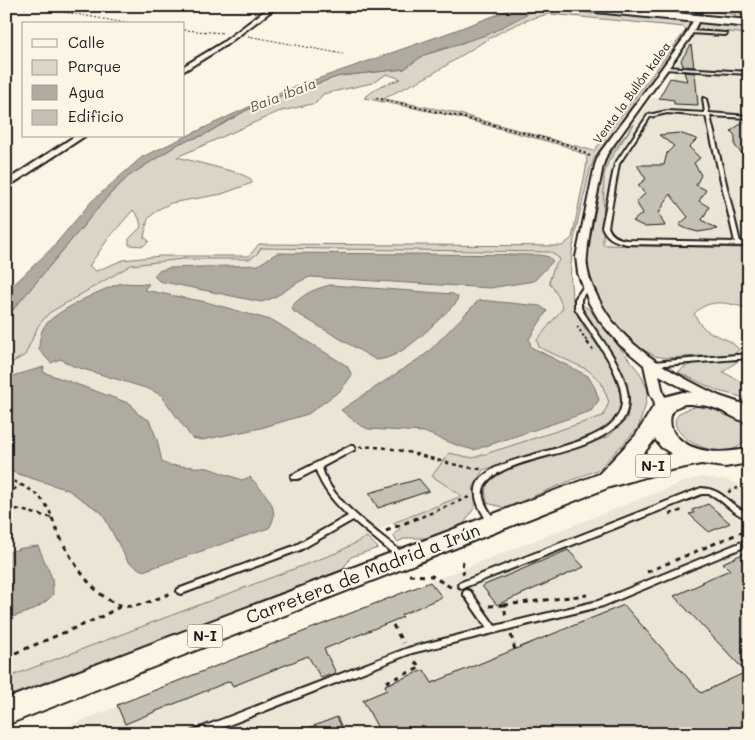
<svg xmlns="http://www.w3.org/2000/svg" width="755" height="740" font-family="Mali,sans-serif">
  <rect width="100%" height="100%" fill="#fcf5e5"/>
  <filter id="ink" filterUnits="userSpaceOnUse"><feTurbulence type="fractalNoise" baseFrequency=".02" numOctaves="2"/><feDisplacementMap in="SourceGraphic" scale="10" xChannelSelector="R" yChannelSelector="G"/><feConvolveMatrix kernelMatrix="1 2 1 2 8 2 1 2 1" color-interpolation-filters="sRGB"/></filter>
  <g filter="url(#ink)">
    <g fill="#ebe5d6">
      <path d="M698,29L749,34V248L603,245L604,175L608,162L651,98L658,99L670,78L673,79V68Z"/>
      <path d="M261,248L551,252L560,259L554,267L549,282L558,296L563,308L537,340L539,347L588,370L601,382L609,402L603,416L473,458L449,453L463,495L393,523L336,553L6,678V366L25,355L38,326L49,313L131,265L183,259H250L257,254Z"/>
      <path d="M701,477L728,480L749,490V734H48L467,567L686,481Z"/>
    </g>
    <g fill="#dbd5c8" stroke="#7c7872" fill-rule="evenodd">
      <path d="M542,6H563L562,9L692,21L682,41L595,157L590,170C581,213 562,264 575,308C582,332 605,350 614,373C620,388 625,405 616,420C607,436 506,463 483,470L473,488L476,505L463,525L426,538H407L397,542L393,535L400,529L393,523L462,496L432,476L449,453L473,458L603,416L609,402L601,382L588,370L539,347L537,340L563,308L558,296L549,282L554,267L560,259L551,252L261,248L257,254L250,259H183L131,265L49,313L38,326L25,355L6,366V318L110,194L129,176L180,143L204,135L245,111L274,98L340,76L404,69L424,55L458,45ZM550,14L684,27L686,30L594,151L452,112L384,99C399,89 417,83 432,74C470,52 506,22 550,14ZM387,74L401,79L380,86L364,98L453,116L565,146L587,156L586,169L572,238L562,246L259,244L249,256H161L123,260L96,271L89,266L108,239L133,210L139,218L141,227L129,239V245L143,246L149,241L144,237L148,219L157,210L171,203L222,194L252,183L251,179L239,173L177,157L278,112L316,103L323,94L372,83Z"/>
      <path d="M704,6L749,8V16L702,11Z"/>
      <path d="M697,22L749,27V34L698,29Z"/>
      <path d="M634,124L608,162L604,175L603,245L749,248V309C730,303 709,297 694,314C697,317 698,322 701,325C712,338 730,336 739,350L734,354L666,358L655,356L637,346L612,319L597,295L588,272L587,252L604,166L608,157Z"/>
      <path d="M581,304L589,309L640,373L648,390L645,407L638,428L599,469L505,508L487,503L485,488L494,476L512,468L608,437L627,419C634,382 614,360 595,331C589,323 583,314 581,304Z"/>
      <path d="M722,360L738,361L723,372L749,386V399L718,391L678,372C689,361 707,362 722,360Z"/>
      <path d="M700,406C712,407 727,410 737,417C754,428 748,446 730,450C696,457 644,415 700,406Z"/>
      <path d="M367,537L378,548L351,557L342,570L6,697V678L336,553Z"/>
    </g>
    <g fill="#b0aba1" stroke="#75726c">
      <path d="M514,6H542L489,34L424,55L404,69L340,76L274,98L245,111L204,135L180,143L129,176L110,194L6,318V292L52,248L92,201L142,157L283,91L448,33L504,12Z"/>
      <path d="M277,253L540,255L549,257L553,261L534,281L490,288L310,277C292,283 280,298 261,302L159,281L154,276L158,271L169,268L258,265Z"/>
      <path d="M122,283L149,284L144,290L206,302L274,321L347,366L352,375L341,390L308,414L261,428L202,440L192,438L161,395L149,389L73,366L60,359L51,363L39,350C39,342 40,331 46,324C58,310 104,288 122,283Z"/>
      <path d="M330,285L453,294L458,297L456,303C436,321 404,359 376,360L293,311L292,306C303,294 314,289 330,285Z"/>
      <path d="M479,300L540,306L547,311L529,339L531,347L588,376L595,388L599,400L591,411L474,450L459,446L424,432L368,429L358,424L341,410L426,354Z"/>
      <path d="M44,367L43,372L131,404L138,414L149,420L157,439L162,462L168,465L208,468L242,480L250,477C263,492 283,508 269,528L143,571L128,562L102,513L68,490L6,470V378Z"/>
      <path d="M38,546L52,578L53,595C40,608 24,615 6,618V553L22,548Z"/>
    </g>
    <g fill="#c4c0b3" stroke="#1c1c1c">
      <path d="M691,45L694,67L683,66L681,60Z"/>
      <path d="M684,72L695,73L698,105L674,104V100L659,98L670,78L687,81Z"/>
      <path d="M746,120H749V161L735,146V136L731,131Z"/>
      <path d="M679,133L697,139L689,147L700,158L694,163L701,175L696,185L706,190L699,201L709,207L702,220L717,229L698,232L687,229L679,225L688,217L670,194L659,213L665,226L645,227L633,221L643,213L636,202L645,194L638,185L646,179L637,165H664L667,153L674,146L659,135Z"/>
      <path d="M419,479L429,491L378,508L369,493Z"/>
      <path d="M708,504L730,523L709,532L689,514L694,513L692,510Z"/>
      <path d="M568,550L584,567L497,605L482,586Z"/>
      <path d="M749,551V734H381L363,700L387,690L385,685L424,670L432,683L624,605L701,693L746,672L674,596L703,583L701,582L730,570L723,563Z"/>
      <path d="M430,582L442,597L401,615L403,617L324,649L336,673L321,678L308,656L233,686L230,681L125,724L117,705Z"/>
      <path d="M337,717L345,734H296V733Z"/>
    </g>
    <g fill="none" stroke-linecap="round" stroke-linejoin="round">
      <g stroke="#1c1c1c" stroke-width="4">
        <g id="service">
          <path d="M689,31L725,33L727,34L725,35L690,33H689Z"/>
          <path d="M665,67L749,72V74L664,69L663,68Z"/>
          <path d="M703,98L706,99L709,113L749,116V118L710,116L740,242H749V246L627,244C615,241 607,239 602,227L615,164L648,115L667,111L705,113ZM667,113L706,116L735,242L627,240C618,239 611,236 608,227L619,164L650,117Z"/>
          <path d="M586,285L589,287L581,299V308C596,334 622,361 627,391C629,401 628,412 622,421C620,424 617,426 614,428C584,453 538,454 504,470C496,474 487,479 484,487C479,499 490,512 496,522L495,524L492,525L489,524C483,514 474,502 476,489C483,447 619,456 622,402C623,371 590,334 575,308V299L584,286Z"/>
          <path d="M749,354V358L653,366L650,364L653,362Z"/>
          <path d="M350,446H354L355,448L354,450L322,467C323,471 324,475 326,478C338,506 381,534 404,554L405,556L404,558L401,559L398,558L353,520L300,550L184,593L181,594L178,593L177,591L178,589L294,546L348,516C335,503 322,489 316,470L298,479H292L291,477L292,475Z"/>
          <path d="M701,488C725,489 729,507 749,513V519C733,514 726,503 712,495L708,494H702L465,587L462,588L459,587L458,585L459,583Z"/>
          <path d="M749,539V545L603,606L412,653L206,734H190L192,731L408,648L487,628L464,595L463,593L464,591L467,590L470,591L495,626L598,601Z"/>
        </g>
      </g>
      <g stroke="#1c1c1c" stroke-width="4">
        <g id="minor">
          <path d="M271,6H278L226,45L184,71V66L222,43Z"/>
          <path d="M698,6H704L701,12L696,11Z"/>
          <path d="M693,21L698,22L690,38L607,154L603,165C598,195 589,225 587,256C585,269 591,284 597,296C621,347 671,372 719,396L721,399L719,402H709L659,375L663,393L671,408L664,412L659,411L650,393L644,365L620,345L599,320L589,303L578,273L576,257L595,165L599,154L684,38Z"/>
          <path d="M75,136H85L6,188V181Z"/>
        </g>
      </g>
      <g stroke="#1c1c1c" stroke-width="4">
        <path id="trunk" d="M683,392L713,394L749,406V423C730,418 720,406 698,405C693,404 684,403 679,406C668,411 668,427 676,436C694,455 726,454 749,448V463L725,467L701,464L666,471L610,487L6,725V699L599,474L636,435L655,404L664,397ZM655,439L661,447L672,454L636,463Z"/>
      </g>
      <g stroke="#1c1c1c" stroke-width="4">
        <path id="motorway" d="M559,6H601L749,20V27L564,9Z"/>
      </g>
      <g stroke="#1c1c1c" stroke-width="1" stroke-dasharray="2 2" stroke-linecap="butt">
        <path d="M32,6L131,24"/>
        <path d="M184,30L223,33"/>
        <path d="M248,36L343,54"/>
      </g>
      <g stroke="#1c1c1c" stroke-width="2" stroke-dasharray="2.5 2.5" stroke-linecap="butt">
        <path d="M376,98L478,121L569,145L592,157"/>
        <path d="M577,326L588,343"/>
      </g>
      <g stroke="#1c1c1c" stroke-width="2.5" stroke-dasharray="4 4" stroke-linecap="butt">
        <path d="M587,342L593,350"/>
        <path d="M359,447C402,444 439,465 481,469"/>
        <path d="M6,478C29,488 45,495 53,520"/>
        <path d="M728,492L738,488"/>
        <path d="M6,494L21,485"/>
        <path d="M16,509L53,518"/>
        <path d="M670,514L683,510"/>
        <path d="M414,520L469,497"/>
      </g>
      <g stroke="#1c1c1c" stroke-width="3" stroke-dasharray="5 5" stroke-linecap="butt">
        <path d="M52,518C62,546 92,601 124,606C139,608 157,598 172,593"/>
        <path d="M386,531L417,518"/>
        <path d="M463,561L462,569L464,574"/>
        <path d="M647,572L749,529"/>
        <path d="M409,575L432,576L452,588"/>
        <path d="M504,605L587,595"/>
        <path d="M489,606L504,605L506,617"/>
        <path d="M393,625L403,643"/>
        <path d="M511,635L515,650"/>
        <path d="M6,657L101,617L121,606"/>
        <path d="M386,682L420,668L413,658"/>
      </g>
      <use href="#service" fill="#fcf5e5" fill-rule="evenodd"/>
      <use href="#minor" fill="#fcf5e5" fill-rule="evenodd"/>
      <use href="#trunk" fill="#fcf5e5" fill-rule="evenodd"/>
      <use href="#motorway" fill="#fcf5e5" fill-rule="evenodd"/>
    </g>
  </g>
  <g text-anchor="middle" stroke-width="4" stroke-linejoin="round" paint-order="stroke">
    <g font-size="12" fill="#1c1c1c" stroke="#fcf5e5">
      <text transform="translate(632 93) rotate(-54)" y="4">Venta la Bullón kalea</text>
    </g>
    <g font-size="14" font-style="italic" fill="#575551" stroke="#fcf5e5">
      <text transform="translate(283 95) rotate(-21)" y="5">Baia ibaia</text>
    </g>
    <g fill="#fcf5e5" stroke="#5f5d58" stroke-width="1">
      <rect x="635.5" y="454.5" width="35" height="23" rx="4"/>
      <rect x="187.5" y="624.5" width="35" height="23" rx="4"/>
    </g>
    <g font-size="14" font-weight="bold" fill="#1c1c1c">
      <text x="653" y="471">N-I</text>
      <text x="205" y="641">N-I</text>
    </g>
    <g font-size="18" fill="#1c1c1c" stroke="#fcf5e5">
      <text transform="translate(363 574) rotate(-21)" y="6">Carretera de Madrid a Irún</text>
    </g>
  </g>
  <rect width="755" height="740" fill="none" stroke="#fcf5e5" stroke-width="25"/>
  <rect x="12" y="12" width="730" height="715" fill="none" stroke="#1c1c1c" stroke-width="2" filter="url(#ink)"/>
  <rect x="22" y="22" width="162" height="115" fill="#fcf5e5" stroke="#a29e95"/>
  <rect x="32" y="39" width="25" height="8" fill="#fcf5e5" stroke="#a29e95"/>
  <text x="68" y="48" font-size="15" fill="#1c1c1c">Calle</text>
  <rect x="32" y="60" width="25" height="15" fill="#dbd5c8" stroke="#a29e95"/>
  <text x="68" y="72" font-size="15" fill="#1c1c1c">Parque</text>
  <rect x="32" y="85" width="25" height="15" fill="#b0aba1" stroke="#a29e95"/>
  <text x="68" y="98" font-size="15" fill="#1c1c1c">Agua</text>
  <rect x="32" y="110" width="25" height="15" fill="#c4c0b3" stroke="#a29e95"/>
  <text x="68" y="122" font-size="15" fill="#1c1c1c">Edificio</text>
</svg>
